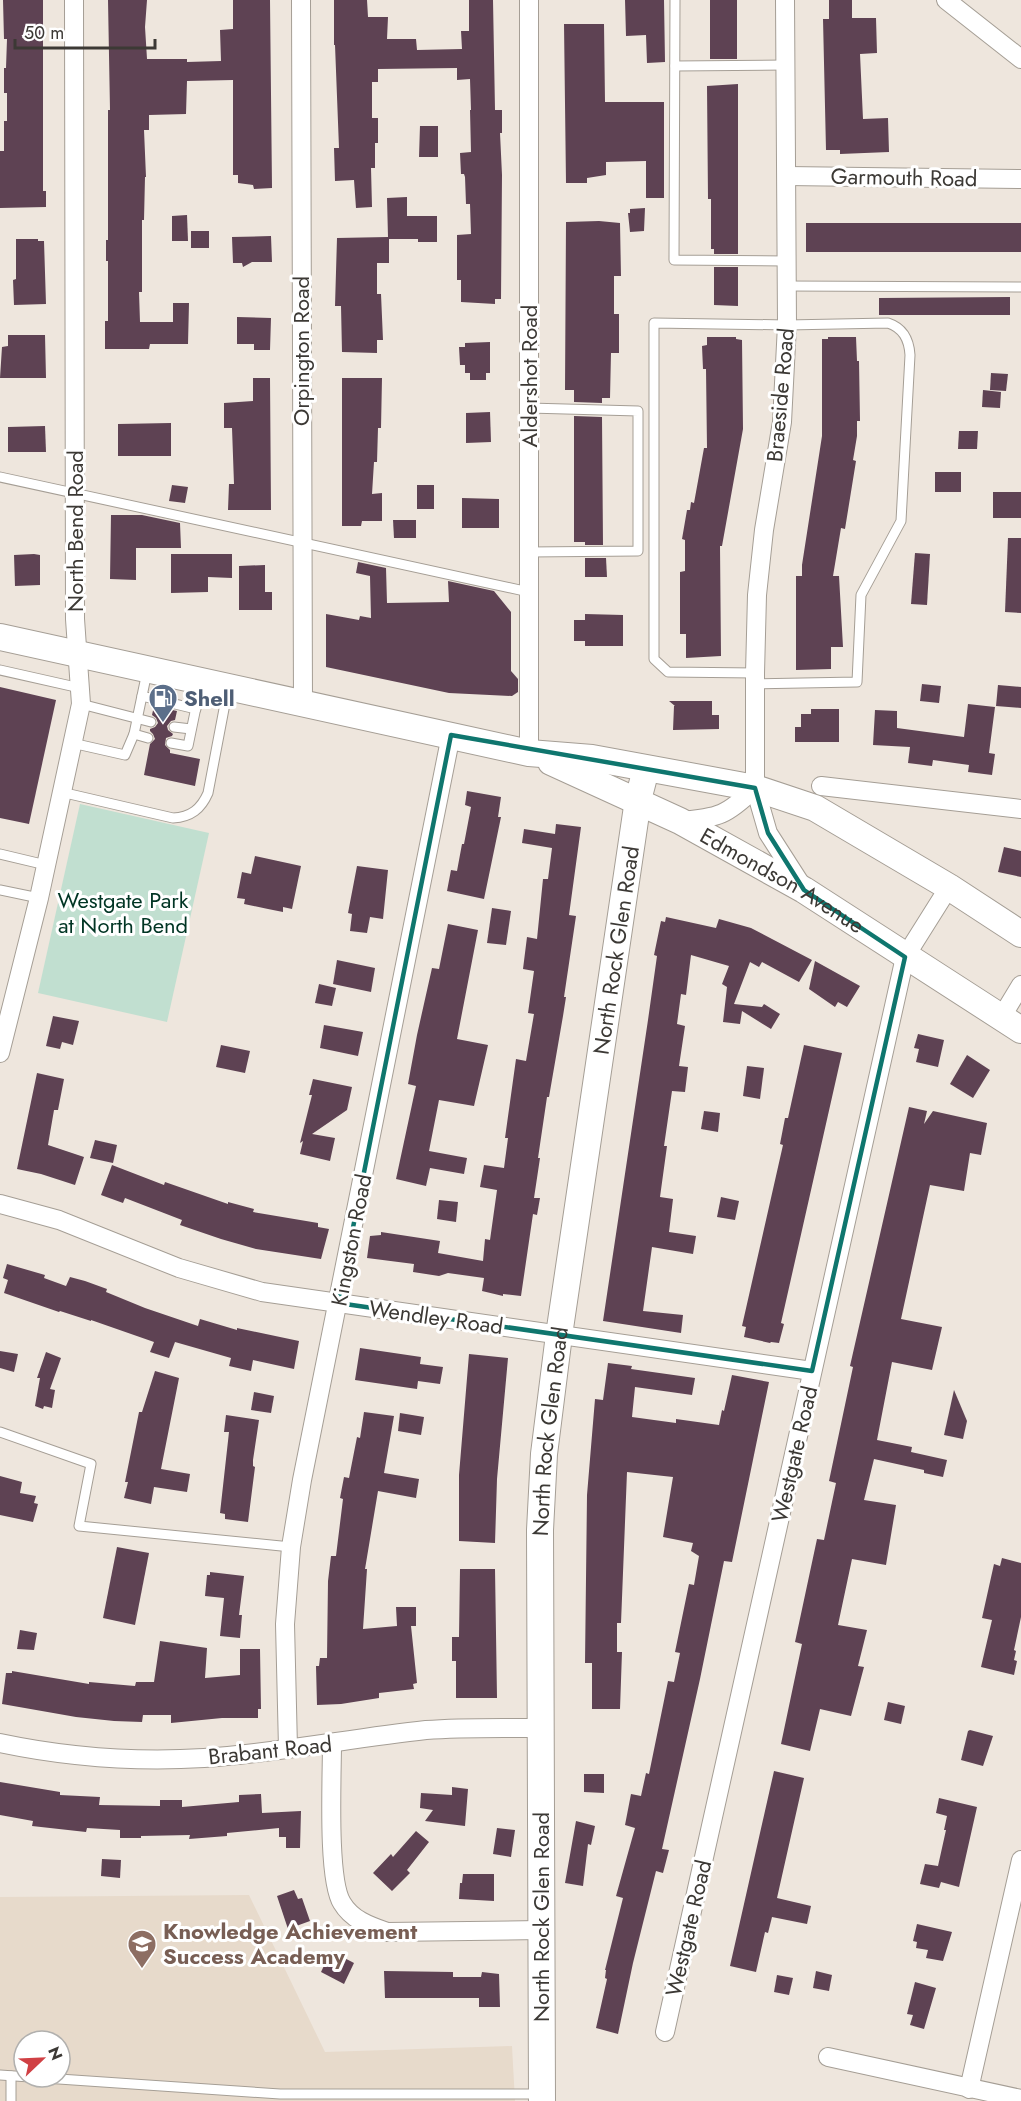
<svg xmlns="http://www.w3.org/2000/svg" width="1021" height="2101" font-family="Jost,sans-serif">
  <rect width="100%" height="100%" fill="#eee6dd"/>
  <path fill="#e7dacb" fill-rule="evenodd" d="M249,1895L325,2052L512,2046L515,2101H0V1897ZM24,2041H60V2077H24Z"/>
  <path fill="#c1dfd0" d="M80,804L209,833L167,1022L38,993Z"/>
  <g fill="#5e4253">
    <path d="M3,0H43V191H46V207L0,208V151H4V121H7V93H4V68H6L7,39H4Z"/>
    <path d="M108,0H147L145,27L147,59H187V62L221,61L220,30L233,29V0H270L272,188L254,189L253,185L238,183V175H233V80L187,81L186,114L149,115V130H144L146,177H145L144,220H142V292H139L140,322H173V303H189L188,344H150L149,349H105V321H108V261H106V240H108V110H110Z"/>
    <path d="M334,0H367L368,17H388L387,39H416L417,50L462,49L461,31H469V0H493L495,110H502V133H500L502,175L501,299H495V304L461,302V280H457V235L471,234L470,204H466L465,177L464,174H461L460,153L471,152L470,110H471L470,79L457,80V68L378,69V82H372V118H378V143H375V168H371L372,207L356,208L354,180L335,181L334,148H339L335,45H334Z"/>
    <path d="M625,0H664L665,62L647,63L646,35L626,36Z"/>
    <rect x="710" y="0" width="27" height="59"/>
    <path d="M829,0H852V18H876L877,53L860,54L863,119L888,118L889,152L840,154V150H826L823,19H829Z"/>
    <path d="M564,24H604L605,102H664V198H646V161L606,162V175L587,178V183H566Z"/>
    <path d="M738,84V254H714V249H711V199H708L707,86Z"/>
    <path d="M420,126H438V157H419Z"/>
    <path d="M407,197V216H437V242H418V239H389V263H377V294H381L383,340H377V353L342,352L341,306H335L337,238L388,237L387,198Z"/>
    <path d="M645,208L644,231L630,232L628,213H630V209Z"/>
    <path d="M187,215L188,241H172V216Z"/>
    <path d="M599,221L620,223L621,276H614V314H619V353H611L610,398H602V403L574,402V390H565L566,222Z"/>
    <rect x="806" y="223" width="215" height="29"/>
    <rect x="191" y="231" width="18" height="17"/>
    <path d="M271,236L272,262H252L243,267L242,263H233L232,237Z"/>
    <path d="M16,239H38V241H44L46,304L14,305L13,280L16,279Z"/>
    <path d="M714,267H738V306L714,305Z"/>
    <path d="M1010,297V315H879V298Z"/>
    <path d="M237,317L271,318L270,350H254V344H237Z"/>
    <path d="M8,335H45L46,378H0L2,347L8,346Z"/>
    <path d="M707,337H736V339L742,340L743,429L722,546H720L721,656L686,658V634H680V572L685,571V540L682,539L687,510H690L691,502L694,503L704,448H707L706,369H703L702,346L707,345Z"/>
    <path d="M828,337H856L857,361H859L860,421H857V436L853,460L856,461L845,529L841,528L833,576H839L843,647H831V669L796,670V576H802V565L822,436V339H828Z"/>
    <path d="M490,342V373H486V380H470V373H465V365H460L459,347H465V343Z"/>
    <path d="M991,373L1008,374L1006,391L990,390Z"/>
    <path d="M253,378H270L271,510H228L229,484H234L232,428H224V403L253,401Z"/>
    <path d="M342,378H382L381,428H378L377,462H374L372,494L382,493V521H362L361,526H342Z"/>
    <path d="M983,390L1001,392L1000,408L982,407Z"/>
    <path d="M490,412L491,442L466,443V413Z"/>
    <path d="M574,416L602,417L603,545H585V542H574Z"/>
    <path d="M171,423V456H118V424Z"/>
    <path d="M45,426L46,452H8V427Z"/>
    <path d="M959,431H978L977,449H958Z"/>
    <rect x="935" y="472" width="26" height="20"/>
    <path d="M172,485L188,487L185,503L169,501Z"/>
    <rect x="417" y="485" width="17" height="24"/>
    <rect x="993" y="492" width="28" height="26"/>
    <path d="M462,498L499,499V528H462Z"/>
    <path d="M111,515H142L180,523L181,548H136V580L110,579Z"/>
    <path d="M393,520H416V538H394Z"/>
    <path d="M1008,538H1021V613L1005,612Z"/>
    <path d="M915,553L930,554L927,605L911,604Z"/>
    <path d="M34,554L40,555V585L15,586L14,555Z"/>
    <path d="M171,554H232V578L208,577V592L171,593Z"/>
    <path d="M585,558H606L607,577H585Z"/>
    <path d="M358,562L386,568L387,603L449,602L448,581L494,591L511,612V671L518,679V692L512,696L449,693L326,667V614L359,620L360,616L371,618L370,576L356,573Z"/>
    <path d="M265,565V592H272V610H239V566Z"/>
    <path d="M585,614L623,615V646H585V641H574V620H585Z"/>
    <path d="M922,684L941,686L939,703L920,701Z"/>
    <path d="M998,685L1021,687V708L996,706Z"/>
    <path d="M0,687L56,700L29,824L0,818Z"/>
    <path d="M669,701H712V715H719V729L673,730L674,706H675Z"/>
    <path d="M968,704L995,707L989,753L995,754L992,775L968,772L969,765L933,760L932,766L908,763L910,747L873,745L875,710L897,711V728L964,737Z"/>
    <path d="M154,706L177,711L175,720L171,721L167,726L168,730L173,734L172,736L166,738L165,745L170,750V753L200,759L195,786L144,775L150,744L155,739L153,734L150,731V729L155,727L158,723L156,718L152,715Z"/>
    <path d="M811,709H839V742H795V727H801V714H811Z"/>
    <path d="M467,791L501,797L498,817H501L484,899L447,891L451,870L457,871L462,844H464L471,807L465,805Z"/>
    <path d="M556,824L581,827L569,915L576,916L564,997H566L563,1016L549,1097H547L538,1158H540L534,1198H540L537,1215L533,1214L521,1296L503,1294V1296L482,1291L484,1278L448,1273L439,1276L413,1272L414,1264L367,1258L370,1236L381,1235V1232L440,1241L438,1253L483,1261L485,1239L490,1240L497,1190L480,1187L484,1165L504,1168L508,1138H505L516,1059L526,1061L534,1014L528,1013L534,971L523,969L527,937L537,939L543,879H548L552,848L522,843L524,829L555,834Z"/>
    <path d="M1004,847L1021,851V877L998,872Z"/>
    <path d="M255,856L301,866L292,909L283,907V912L268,909L244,904L245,899L237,898L242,872L251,874Z"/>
    <path d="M357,866L388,870L383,919L370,917L367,933L350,931L352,914L348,913Z"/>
    <path d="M492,908L511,911L506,945L487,943Z"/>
    <path d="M666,917L716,928L719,919L751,928L812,960L799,982L762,962L759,967L750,962L734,1004L762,1007L764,1004L780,1014L771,1029L742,1011L740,1024L723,1022L727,987L722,984L729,966L691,955L686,995L681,994L677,1024L685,1026L679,1066L688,1067L685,1092L672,1091L664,1146H667L660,1197L673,1199L669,1232L696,1236L693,1254L652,1247L643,1311L683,1315L681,1333L603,1321L648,1020L657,956L654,955L661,921L665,922Z"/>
    <path d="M448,924L478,930L457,1039L488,1045L474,1106L439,1100L429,1151L467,1158L464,1174L430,1168L426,1186L396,1179L416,1086L408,1084L417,1035L432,968L439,969Z"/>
    <path d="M337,960L375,968L371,992L333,984Z"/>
    <path d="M815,961L860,986L847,1007L838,1002L835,1007L809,989Z"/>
    <path d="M319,984L336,988L332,1006L315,1003Z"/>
    <path d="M53,1016L79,1021L73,1045L62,1042L60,1049L46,1046Z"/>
    <path d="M324,1025L363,1032L358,1056L320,1048Z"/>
    <path d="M918,1034L944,1040L938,1067L916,1062L919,1049L914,1048Z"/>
    <path d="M221,1045L250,1051L245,1073L216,1067Z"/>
    <path d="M804,1045L842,1053L781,1323L784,1324L779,1343L771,1342L770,1343L744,1337L746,1327L742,1326L783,1145L780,1144L785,1118H788Z"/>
    <path d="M967,1055L990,1070L973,1098L950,1084Z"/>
    <path d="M747,1066L764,1068L760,1099L743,1096Z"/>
    <path d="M37,1073L64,1079L58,1110H54L48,1145L84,1157L75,1185L41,1174L17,1169Z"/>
    <path d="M313,1079L352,1087L347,1110L312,1134L335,1138L330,1161L300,1154L303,1141L300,1143L312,1095H309Z"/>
    <path d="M909,1107L927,1111L924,1124L933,1111L987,1123L981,1155L970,1153L964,1191L930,1185L901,1319L942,1327L932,1370L892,1362L877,1440L912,1447L911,1452L947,1460L943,1477L924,1473V1470L874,1459L864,1500L896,1505L886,1565L852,1559L838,1625L867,1630L858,1666L864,1667L851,1716L820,1709L810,1751L781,1744L802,1644L795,1642L817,1539L824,1540L836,1483L829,1481L853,1367L850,1366Z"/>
    <path d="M704,1111L720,1113L718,1132L701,1129Z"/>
    <path d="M95,1140L117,1145L113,1163L90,1158Z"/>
    <path d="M112,1165L164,1185L165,1182L228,1204V1202L254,1209L253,1212L318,1223V1227L329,1229L321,1259L256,1249L221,1239L180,1225L182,1220L125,1198L123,1203L101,1195Z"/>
    <path d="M721,1197L739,1201L735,1220L717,1217Z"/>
    <path d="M439,1200L458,1202L456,1222L437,1219Z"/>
    <path d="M7,1264L45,1275L44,1278L66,1286L70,1277L85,1281L107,1289L106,1292L145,1308L198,1326L200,1319L237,1330V1328L299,1341L294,1369L253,1360L251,1371L229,1366L231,1358L175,1342L169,1358L150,1352L154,1342L91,1320V1321L60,1311L59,1312L4,1293L8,1280L3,1278Z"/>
    <path d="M360,1348L421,1357L420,1364L443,1367L440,1384L418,1381L417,1389L355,1380Z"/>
    <path d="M0,1351L18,1354L14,1372L0,1368Z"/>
    <path d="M46,1352L61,1358L50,1389L55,1390L52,1408L44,1406L43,1409L35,1406L40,1378H37Z"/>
    <path d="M469,1354L508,1358L497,1479L495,1543L459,1541V1475Z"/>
    <path d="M608,1363L632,1366L631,1369L695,1378L692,1395L635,1387L632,1417L676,1423V1419L719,1425L722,1410L724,1411L732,1375L769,1382L732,1562L724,1561L700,1679L662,1849L669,1850L663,1873L656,1871L633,1963L618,2034L596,2028L607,1979L605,1978L606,1970H605L623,1898L616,1896L635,1828L625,1825L631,1794L641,1796L646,1773L649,1774L668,1681L674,1682L680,1653L675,1652L689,1584L694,1585L699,1556L691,1551L693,1543L663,1537L673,1477L627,1472L621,1623H617V1652H622L620,1709H592V1663H585L587,1495L595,1399L603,1400Z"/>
    <path d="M155,1371L179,1378L161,1469L190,1474L187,1492L154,1487L151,1504L124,1498L128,1482H125L139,1412H142Z"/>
    <path d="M954,1390L967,1421L963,1439L944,1435Z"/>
    <path d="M254,1392L274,1396L271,1413L251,1410Z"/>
    <path d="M364,1412L394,1416L384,1473L419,1479L416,1498L378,1491L365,1569H367L363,1629L397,1626L396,1607H416V1626H411L417,1683L413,1684L414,1689L379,1693V1698L341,1704L317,1705L316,1666H319L320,1658H327L328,1581L331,1556H336L343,1499L340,1498L344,1477L349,1478L357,1437L360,1438Z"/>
    <path d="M400,1413L424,1417L421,1435L398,1431Z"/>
    <path d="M226,1415L259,1420L253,1460V1466L255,1467L248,1522L225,1519V1514L220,1513L229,1432H224Z"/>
    <path d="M0,1476L22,1482L20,1493L36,1496L34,1503L38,1504L33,1522L0,1515Z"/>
    <path d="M117,1547L149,1553L135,1625L103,1618Z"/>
    <path d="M1002,1558L1021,1563V1617L1014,1650L1016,1651L1014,1660L1017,1661L1014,1675L981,1667L992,1620L982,1618L994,1564L1000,1566Z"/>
    <path d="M460,1569H495L497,1698H456V1661H452V1637H459Z"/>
    <path d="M210,1572L244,1576L239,1615H242L240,1638L220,1636L224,1598L205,1596L207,1575H210Z"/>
    <path d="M20,1630L37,1633L34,1650L17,1649Z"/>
    <path d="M160,1641L207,1648L205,1678L240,1675V1649H260L261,1709H258V1718H222L171,1723V1715H143L142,1722L114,1721L76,1717L2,1704L6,1673H12V1671L89,1684V1682L135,1686L136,1682H154Z"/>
    <path d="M888,1702L905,1706L901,1724L884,1720Z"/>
    <path d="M970,1730L993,1736L983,1766L961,1760L968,1731Z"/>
    <path d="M774,1771L804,1778L777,1898L811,1906L807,1924L772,1917L768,1933L765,1932L756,1972L730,1966Z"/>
    <path d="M584,1774H604V1793L584,1792Z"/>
    <path d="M0,1782L60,1792V1795L100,1797L99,1805L160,1806V1800H182V1807L239,1802V1795L261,1794L262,1813L301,1811L300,1848H286V1837H279V1828L227,1833V1836L189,1839L190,1835L141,1836V1838H120V1830L87,1828L86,1832L32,1826L33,1821L0,1815Z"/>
    <path d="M452,1787L468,1789L465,1826L425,1821L433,1810L420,1808L421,1793L452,1795Z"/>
    <path d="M939,1798L977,1807L959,1887L941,1882L939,1888L920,1884L925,1864L938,1866L946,1830H944L947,1816L936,1813Z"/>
    <path d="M576,1821L595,1826L591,1845L588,1844L583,1886L565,1883Z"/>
    <path d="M497,1828L515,1830L511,1857L493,1854Z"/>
    <path d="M416,1831L429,1842L407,1870L410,1873L392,1891L373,1873L391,1854L393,1857Z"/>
    <path d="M102,1859L121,1860L120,1878L101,1876Z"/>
    <path d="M463,1874H494V1901L459,1899L460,1883H462Z"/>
    <path d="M294,1890L298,1899L302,1898L310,1921L288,1929L277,1896Z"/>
    <path d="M917,1924L952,1932L943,1961L926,1958L928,1950L916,1948L917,1942L913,1941Z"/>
    <path d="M331,1951L354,1963L344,1984L321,1972Z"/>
    <path d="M384,1971L453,1972V1977H481L482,1972L499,1974L500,2007H479V1998H385Z"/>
    <path d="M816,1971L832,1975L829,1991L813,1988Z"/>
    <path d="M777,1975L793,1978L789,1995L774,1992Z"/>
    <path d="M915,1982L936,1988L924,2029L910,2025L913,2015L907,2014Z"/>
  </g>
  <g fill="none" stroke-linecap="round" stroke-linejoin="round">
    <g stroke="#a59e95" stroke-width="11">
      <g id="lane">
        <path d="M675,0L674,260L786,261"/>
        <path d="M675,66L786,65"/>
        <path d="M786,286L1021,287"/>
        <path d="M529,408L638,411V551L529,552"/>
        <path d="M0,477L529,592"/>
        <path d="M0,670L80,688"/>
        <path d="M147,672L134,734L148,738"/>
        <path d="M755,673L668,672L654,659V323L787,325L888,323C903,328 909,339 910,355L901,521L861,595L857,682L755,684"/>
        <path d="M142,696L196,709"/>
        <path d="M81,704L151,722"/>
        <path d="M174,727L191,729"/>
        <path d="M72,743L125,755L134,734"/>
        <path d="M171,743L188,746L201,683"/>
        <path d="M61,792L173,818C191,817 201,809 208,793L228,688"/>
        <path d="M0,854L46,865"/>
        <path d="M0,890L39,898"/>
        <path d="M0,1432L91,1464L79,1526L291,1547"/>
        <path d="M0,2075L280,2094H539"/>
        <path d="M11,2076V2101"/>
      </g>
    </g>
    <g stroke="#a59e95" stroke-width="20">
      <g id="street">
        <path d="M301,0L303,703"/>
        <path d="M529,0V753"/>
        <path d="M785,0L787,325L782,422L764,530L757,595L755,673V788L768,833L802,886"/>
        <path d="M946,0L1021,59"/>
        <path d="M787,176L1021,179"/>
        <path d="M821,786L1021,809"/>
        <path d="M680,821C719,818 727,815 755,788"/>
        <path d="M1001,1018L1021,985"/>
        <path d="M0,1053L39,898L81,704L75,619L74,0"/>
        <path d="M0,1204L59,1220L179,1268L262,1292L812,1371"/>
        <path d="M0,1743C66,1757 136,1762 204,1758C278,1753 352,1738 426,1730C464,1727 502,1728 540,1728"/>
        <path d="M332,1743C332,1777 327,1879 342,1903C352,1920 370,1926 387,1932L540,1930"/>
        <path d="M288,1748L285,1624L291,1547L302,1480L451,735"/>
        <path d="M665,2032L905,957L949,887"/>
        <path d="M828,2057L1021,2099"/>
        <path d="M969,2089L1021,1860"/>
      </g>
    </g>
    <g stroke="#a59e95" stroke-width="28">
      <g id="secondary">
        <path d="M0,637L529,753L592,758L755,788L815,808L949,887L1021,934"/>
        <path id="s1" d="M551,762L680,821L804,890L1021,1030"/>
        <path id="s2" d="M542,2101L540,1530L544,1454L559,1335L638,800L646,769"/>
      </g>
    </g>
    <use href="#lane" stroke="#fff" stroke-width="9"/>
    <use href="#street" stroke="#fff" stroke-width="18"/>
    <use href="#secondary" stroke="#fff" stroke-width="26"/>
  </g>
  <path fill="none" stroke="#0f766e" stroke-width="4.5" stroke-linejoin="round" d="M451,735L755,788L768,833L804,890L905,957L812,1371L338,1303Z"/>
  <defs>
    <g id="fuel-pin" transform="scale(1.5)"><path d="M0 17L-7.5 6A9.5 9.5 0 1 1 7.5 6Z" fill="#5c6f8a" stroke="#fff"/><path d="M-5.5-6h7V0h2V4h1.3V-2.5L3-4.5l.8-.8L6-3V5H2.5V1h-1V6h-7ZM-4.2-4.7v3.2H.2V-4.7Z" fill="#fff"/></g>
    <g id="school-pin" transform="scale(1.5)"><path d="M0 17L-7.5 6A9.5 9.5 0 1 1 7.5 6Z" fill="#8d6e63" stroke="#fff"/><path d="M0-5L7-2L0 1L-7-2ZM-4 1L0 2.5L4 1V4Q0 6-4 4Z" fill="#fff"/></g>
  </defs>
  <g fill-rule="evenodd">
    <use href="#fuel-pin" x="163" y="698"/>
    <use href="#school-pin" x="142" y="1944"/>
  </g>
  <g text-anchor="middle" stroke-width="6" stroke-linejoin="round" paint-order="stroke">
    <g font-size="22" fill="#3c3935" stroke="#fff">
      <text transform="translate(904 177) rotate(1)" y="8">Garmouth Road</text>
      <text transform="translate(301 351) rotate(-90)" y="8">Orpington Road</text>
      <text transform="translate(529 376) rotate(-90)" y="8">Aldershot Road</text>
      <text transform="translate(780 395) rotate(-85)" y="8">Braeside Road</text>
      <text transform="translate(75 531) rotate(-90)" y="8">North Bend Road</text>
      <text dy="8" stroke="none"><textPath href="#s1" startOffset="260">Edmondson Avenue</textPath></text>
      <text dy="8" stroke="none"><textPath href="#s2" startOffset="1156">North Rock Glen Road</textPath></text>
      <text transform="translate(351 1240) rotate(-79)" y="8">Kingston Road</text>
      <text transform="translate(436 1317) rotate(8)" y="8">Wendley Road</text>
      <text dy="8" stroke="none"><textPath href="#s2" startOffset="670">North Rock Glen Road</textPath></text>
      <text transform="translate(794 1454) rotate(-77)" y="8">Westgate Road</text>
      <text transform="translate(270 1750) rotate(-6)" y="8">Brabant Road</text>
      <text transform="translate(541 1917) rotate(-90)" y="8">North Rock Glen Road</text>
      <text transform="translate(688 1928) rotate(-77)" y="8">Westgate Road</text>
    </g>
    <g font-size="22" font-weight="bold" fill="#4e5e75" stroke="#fff" text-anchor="start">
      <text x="184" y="706">Shell</text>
    </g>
    <g font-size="22" fill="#013524" stroke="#fff">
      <text x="123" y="908">Westgate Park<tspan x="123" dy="25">at North Bend</tspan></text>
    </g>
    <g font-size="22" font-weight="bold" fill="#785e54" stroke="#fff" text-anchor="start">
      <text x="163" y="1939">Knowledge Achievement<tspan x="163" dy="25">Success Academy</tspan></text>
    </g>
  </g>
  <g transform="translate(42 2059) rotate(67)"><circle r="28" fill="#ffffff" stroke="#b1b0ae" stroke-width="1.5"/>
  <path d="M0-4.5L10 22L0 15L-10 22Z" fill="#d04044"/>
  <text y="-9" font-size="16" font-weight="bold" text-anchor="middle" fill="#3c3935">N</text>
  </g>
  <path d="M15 39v9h140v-9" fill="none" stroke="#3c3935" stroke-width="3"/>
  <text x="24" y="39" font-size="18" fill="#3c3935" stroke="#ffffff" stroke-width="4.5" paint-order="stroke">50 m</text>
</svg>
